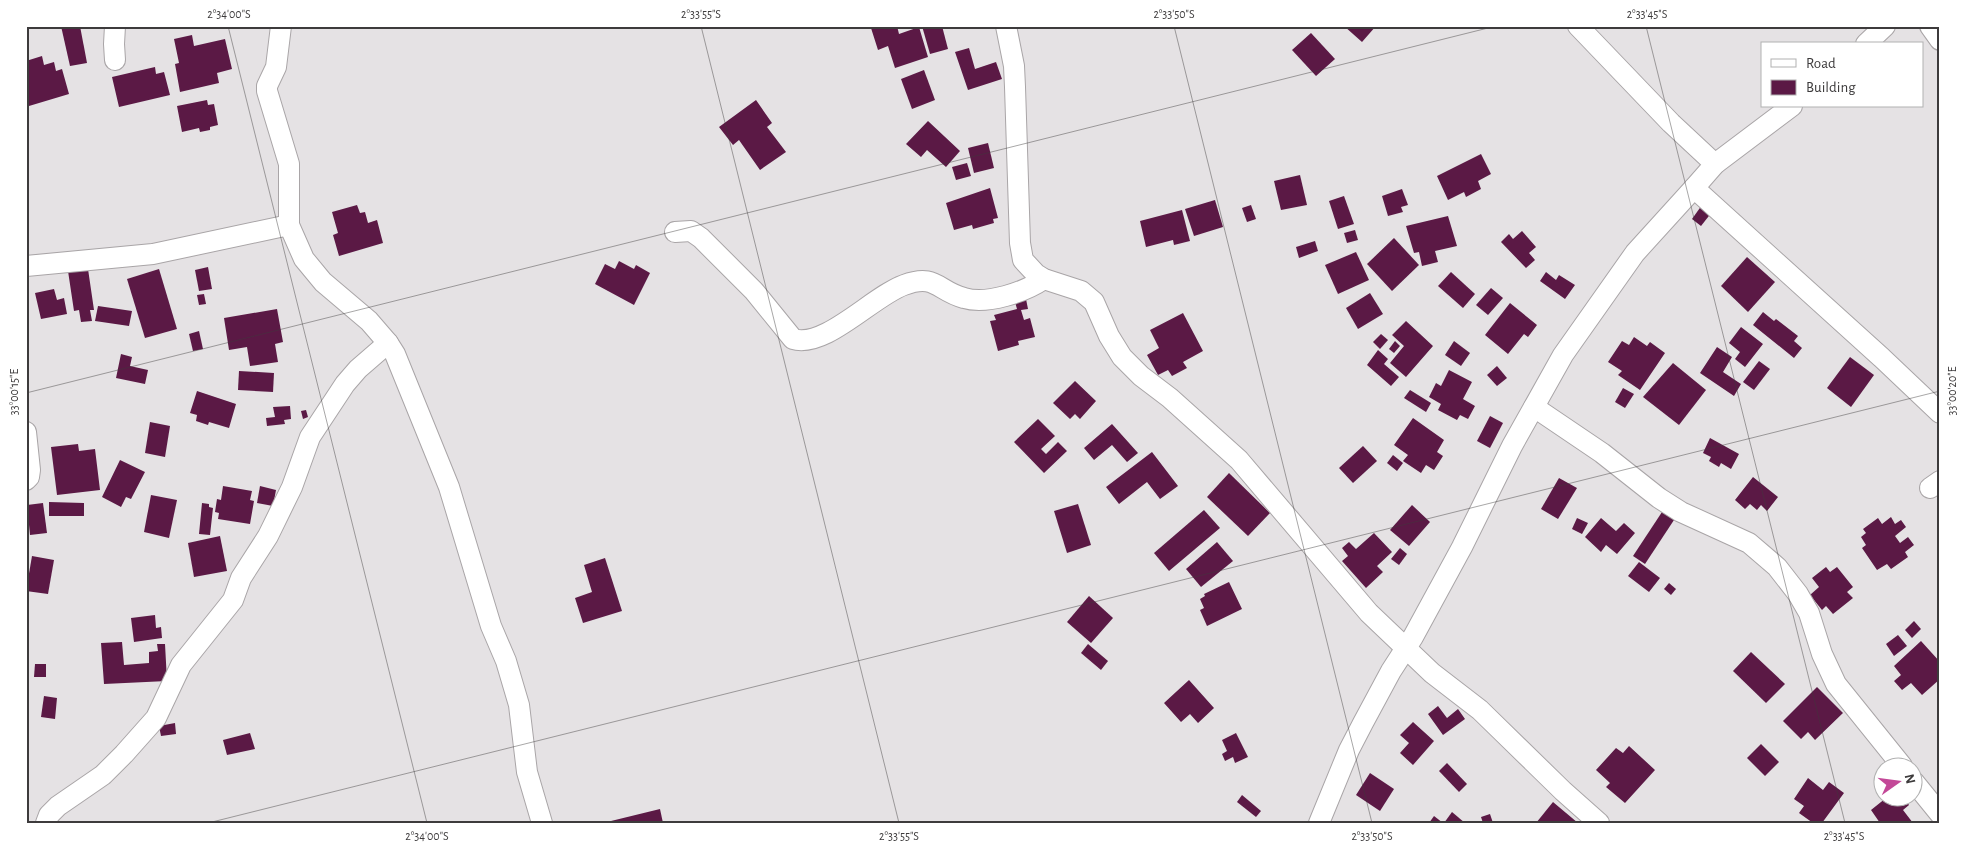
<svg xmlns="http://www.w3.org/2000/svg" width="1966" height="849" font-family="'Alegreya Sans',sans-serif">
  <rect width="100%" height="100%" fill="#e5e2e4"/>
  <g fill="#5b1945">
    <path d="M61,26H80L87,63L70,66Z"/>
    <path d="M876,26H897L899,34L919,27L928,57L895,68L888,46L878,50L871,28Z"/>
    <path d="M922,26H942L948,49L930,54Z"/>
    <path d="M1344,26H1376L1362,42Z"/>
    <path d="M1311,33L1335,59L1316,76L1292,50Z"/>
    <path d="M192,35L194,46L225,39L232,69L217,73L219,83L180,92L175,64L179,63L174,39Z"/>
    <path d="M969,48L975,69L996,62L1002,79L968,90L955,52Z"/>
    <path d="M42,56L44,65L54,62L56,71L62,69L69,94L29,106L26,98V61Z"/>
    <path d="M155,67L156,74L164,72L170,95L119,107L112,77Z"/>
    <path d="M924,70L935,100L912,109L901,79Z"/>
    <path d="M207,100L208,105L214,104L218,125L210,127V130L200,132L199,128L182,132L177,106Z"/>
    <path d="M756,100L772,123L767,127L786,152L760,170L739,140L733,145L719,127Z"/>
    <path d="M928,121L960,151L946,167L927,150L921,157L906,144Z"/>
    <path d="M988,143L994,168L974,173L968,148Z"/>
    <path d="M1481,154L1491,174L1478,181L1481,189L1466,197L1464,192L1448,200L1437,176Z"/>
    <path d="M967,163L971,176L956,180L952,167Z"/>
    <path d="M1300,175L1307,205L1281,210L1274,181Z"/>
    <path d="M990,188L998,218L993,219L994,223L973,229L972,225L954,230L946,203Z"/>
    <path d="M1402,189L1408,205L1401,207L1403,212L1388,216L1382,196Z"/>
    <path d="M1344,196L1354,224L1338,229L1329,201Z"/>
    <path d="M1215,200L1223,227L1194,236L1185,209Z"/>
    <path d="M357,205L360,213L365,212L368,223L377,220L383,243L339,256L333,235L338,233L332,212Z"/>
    <path d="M1251,205L1256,219L1247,222L1242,208Z"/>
    <path d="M1702,205L1712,212L1701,226L1692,219Z"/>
    <path d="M1182,210L1190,241L1174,245L1173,240L1146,247L1140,221Z"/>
    <path d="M1448,216L1457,246L1435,251L1438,262L1422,266L1419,252L1414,253L1406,226Z"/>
    <path d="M1355,230L1358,240L1347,243L1344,233Z"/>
    <path d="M1522,231L1536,247L1529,253L1535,260L1526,268L1501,242L1509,234L1513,239Z"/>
    <path d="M1394,238L1419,265L1392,291L1367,264Z"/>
    <path d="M1315,241L1318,251L1299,258L1296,247Z"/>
    <path d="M1356,252L1369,280L1338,294L1325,265Z"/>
    <path d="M1747,257L1775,282L1748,312L1721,286Z"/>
    <path d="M619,261L634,269L636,265L650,273L634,305L595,284L605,264L615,269Z"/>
    <path d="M208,267L212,289L199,291L195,270Z"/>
    <path d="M88,269L94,310H90L92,321L81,322L79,310L74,311L68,271Z"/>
    <path d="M159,269L177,329L145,338L127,279Z"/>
    <path d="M1451,272L1475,294L1463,308L1438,286Z"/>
    <path d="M1546,272L1556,280L1559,275L1575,285L1565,299L1540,281Z"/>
    <path d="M1491,288L1503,298L1488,315L1476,305Z"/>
    <path d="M54,289L57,300L64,298L67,314L41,319L35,293Z"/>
    <path d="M1370,293L1383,314L1358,329L1346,308Z"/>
    <path d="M204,294L206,304L199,305L197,295Z"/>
    <path d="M1026,299L1028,309L1021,310L1024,320L1030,318L1035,337L1018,341L1019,345L998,351L990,321L996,320L994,315L1017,309L1015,302Z"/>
    <path d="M1510,303L1537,325L1528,337L1524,334L1508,354L1485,335Z"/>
    <path d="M98,306L132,311L129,326L95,321Z"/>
    <path d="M277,309L283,342L275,344L278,362L250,366L247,347L229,350L224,318Z"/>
    <path d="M1763,312L1774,321L1776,319L1798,336L1794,341L1802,348L1794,358L1753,325Z"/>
    <path d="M1183,313L1203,351L1183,362L1187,368L1172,376L1168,370L1158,375L1147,355L1159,348L1150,330Z"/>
    <path d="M1406,321L1433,346L1406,377L1390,363L1404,346L1392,335Z"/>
    <path d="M1741,327L1763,344L1745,367L1735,359L1740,352L1729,343Z"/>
    <path d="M199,331L203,349L193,351L189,334Z"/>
    <path d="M1381,334L1388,340L1380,349L1373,342Z"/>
    <path d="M1634,337L1647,346L1650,342L1665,353L1640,390L1618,375L1622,371L1608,362L1622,341L1629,345Z"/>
    <path d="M1395,341L1400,346L1394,353L1389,349Z"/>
    <path d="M1454,341L1470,353L1461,366L1445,355Z"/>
    <path d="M1717,347L1732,357L1723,372L1741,384L1734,396L1700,373Z"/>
    <path d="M1378,350L1388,359L1384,364L1399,377L1391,386L1367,365Z"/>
    <path d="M121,354L132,357L130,366L148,370L145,384L116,378Z"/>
    <path d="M1850,357L1874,375L1851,407L1827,388Z"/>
    <path d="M1759,361L1770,369L1754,390L1743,382Z"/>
    <path d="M1673,363L1706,390L1679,425L1643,397Z"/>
    <path d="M1497,366L1507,378L1497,386L1487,375Z"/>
    <path d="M1449,370L1472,382L1463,399L1475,406L1468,419L1460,415L1457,420L1438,410L1441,404L1429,397L1436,383L1441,386Z"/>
    <path d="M239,371L274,373L273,392L238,390Z"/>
    <path d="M1075,381L1096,401L1080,419L1075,414L1070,419L1053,403Z"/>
    <path d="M1623,388L1634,394L1625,408L1615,402Z"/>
    <path d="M1410,390L1431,403L1426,412L1404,398Z"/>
    <path d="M197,391L236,404L229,428L209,422L208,425L196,421L197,415L190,413Z"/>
    <path d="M290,406L291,419L284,420L285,424L267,426L266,418L275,417L273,407Z"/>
    <path d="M306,410L308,417L303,419L301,411Z"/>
    <path d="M1490,416L1503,423L1490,448L1477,441Z"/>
    <path d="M1413,418L1444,440L1437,452L1443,456L1434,470L1426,465L1421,473L1403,461L1408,455L1394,445Z"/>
    <path d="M1038,419L1055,436L1041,449L1046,454L1058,442L1067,451L1044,473L1014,442Z"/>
    <path d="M150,422L170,426L165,457L145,453Z"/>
    <path d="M1112,424L1138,453L1127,462L1112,445L1094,460L1084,448Z"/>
    <path d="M1710,438L1739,454L1731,469L1721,463L1719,467L1709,461L1711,457L1703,453Z"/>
    <path d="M78,444L79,451L95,449L100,490L57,495L51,447Z"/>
    <path d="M1363,446L1377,461L1353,483L1339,468Z"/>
    <path d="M1152,452L1178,486L1160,499L1147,482L1119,504L1106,487Z"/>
    <path d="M1393,455L1403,463L1397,471L1387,463Z"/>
    <path d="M120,460L145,472L131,499L126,497L121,507L102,497Z"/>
    <path d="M1229,473L1270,513L1248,536L1207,497Z"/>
    <path d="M1753,477L1778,497L1767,511L1761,505L1757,510L1750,504L1745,509L1735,500Z"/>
    <path d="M1559,478L1577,488L1558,519L1541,509Z"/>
    <path d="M223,486L252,491L250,500L254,501L250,524L218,519L219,513L215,512L217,499L221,500Z"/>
    <path d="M260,486L276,490L273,506L257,503Z"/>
    <path d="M151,495L177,500L169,538L144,532Z"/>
    <path d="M49,502L84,503V516H49Z"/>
    <path d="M43,503L47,533L30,535L27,505Z"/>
    <path d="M202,503L209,504V507L213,508L210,535L199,534Z"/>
    <path d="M1078,504L1091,545L1067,553L1054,511Z"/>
    <path d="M1412,505L1430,522L1409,546L1390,530Z"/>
    <path d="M1204,510L1220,528L1169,571L1154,553Z"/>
    <path d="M1662,512L1674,520L1645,564L1633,556Z"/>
    <path d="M1891,517L1895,524L1901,520L1906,527L1895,536L1900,543L1908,537L1914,545L1905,552L1908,557L1891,569L1887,564L1877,570L1862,548L1866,545L1861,537L1866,533L1863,529L1878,518L1882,524Z"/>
    <path d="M1577,518L1588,523L1582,534L1572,529Z"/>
    <path d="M1601,518L1616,531L1624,523L1635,533L1617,554L1606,545L1601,552L1585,537Z"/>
    <path d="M1374,533L1392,552L1377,566L1383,572L1366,588L1342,561L1348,556L1342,548L1349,542L1356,549Z"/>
    <path d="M220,536L227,571L194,577L188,543Z"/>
    <path d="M1217,542L1233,561L1201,587L1186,569Z"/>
    <path d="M1400,548L1407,554L1399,565L1391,559Z"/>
    <path d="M32,556L54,560L48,594L26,591Z"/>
    <path d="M605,558L622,611L583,623L575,598L592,592L584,565Z"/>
    <path d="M1639,562L1660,578L1649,592L1628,576Z"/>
    <path d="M1826,567L1830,572L1837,567L1853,587L1847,592L1853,598L1833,614L1826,606L1822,610L1810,595L1819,587L1812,578Z"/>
    <path d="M1229,582L1242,609L1207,626L1200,610L1204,608L1200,599L1205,596L1204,594Z"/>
    <path d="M1669,583L1676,589L1671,595L1664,589Z"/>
    <path d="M1089,596L1113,618L1091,643L1067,622Z"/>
    <path d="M155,615L156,628L161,627L162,638L134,642L131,618Z"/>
    <path d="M1914,621L1921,629L1912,638L1905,630Z"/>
    <path d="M1898,635L1907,646L1894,656L1886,644Z"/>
    <path d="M1921,641L1940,662V679L1922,695L1911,683L1902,690L1894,681L1901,675L1894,666Z"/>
    <path d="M122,642L124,665L149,663V652L158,651L157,644H165L167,681L104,684L101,643Z"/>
    <path d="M1088,644L1108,661L1101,670L1081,653Z"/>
    <path d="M1751,652L1785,684L1766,703L1733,671Z"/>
    <path d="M35,664H46V677H34Z"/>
    <path d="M1189,680L1214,708L1198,723L1190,714L1181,722L1164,703Z"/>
    <path d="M1817,687L1843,713L1815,740L1808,732L1801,739L1783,721Z"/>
    <path d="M44,696L57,698L55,719L41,717Z"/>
    <path d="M1438,706L1447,718L1458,709L1465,719L1443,735L1428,714Z"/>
    <path d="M1413,722L1434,741L1413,765L1400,753L1409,743L1400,735Z"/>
    <path d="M175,723L176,734L161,736L159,726Z"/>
    <path d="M250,733L255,749L227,755L223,740Z"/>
    <path d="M1236,733L1248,757L1235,763L1233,757L1225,761L1222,754L1227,751L1222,740Z"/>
    <path d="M1761,744L1779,762L1765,776L1747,758Z"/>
    <path d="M1629,746L1655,770L1625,803L1606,787L1610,783L1596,770L1616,748L1623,753Z"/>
    <path d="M1447,763L1467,784L1459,792L1439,771Z"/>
    <path d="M1370,773L1394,789L1380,811L1356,795Z"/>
    <path d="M1808,778L1823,790L1829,782L1844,793L1822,823H1813L1799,813L1804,806L1794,799Z"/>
    <path d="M1242,795L1261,811L1256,817L1237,802Z"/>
    <path d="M1885,796H1903L1909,805L1903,810L1913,823H1880L1871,810L1886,798Z"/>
    <path d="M1553,802L1578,823H1536Z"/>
    <path d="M660,809L663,823H611V821Z"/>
    <path d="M1452,812L1465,823H1444Z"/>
    <path d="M1490,814L1493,823H1483L1481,817Z"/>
    <path d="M1434,816L1443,823H1429Z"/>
  </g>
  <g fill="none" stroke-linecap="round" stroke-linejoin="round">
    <g stroke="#a9a5a7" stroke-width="22">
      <g id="minor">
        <path d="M281,26L276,67L267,86V91L289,164V225L304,259L323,282L369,321L388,343L395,354L449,487L491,626L506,661L519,705L527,772L542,823"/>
        <path d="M1006,26L1014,66L1015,87L1020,243L1023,260L1036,274L1044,279L1081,291L1094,302L1109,336L1122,357L1141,376L1170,398L1239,460L1369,613L1432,673L1480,710L1563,791L1599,823"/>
        <path d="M1578,26L1671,123L1715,164"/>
        <path d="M1930,26L1940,40"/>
        <path d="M1866,44L1885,26"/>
        <path d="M115,60L114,44L115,26"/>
        <path d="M1694,188L1882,358L1940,413"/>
        <path d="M675,232L691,231L701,238L754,291L793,339C825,349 873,296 904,285C936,273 937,291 964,298C987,305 1025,292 1044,279"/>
        <path d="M26,266L153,254L289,225"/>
        <path d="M1534,407L1602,453L1659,498L1681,512L1749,543L1777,567L1798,594L1809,613L1822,654L1836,684L1902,766"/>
        <path d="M26,432L30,470L29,477L26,480"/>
        <path d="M1930,488L1940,481"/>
        <path d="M1914,782L1940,814"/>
        <path d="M46,823L49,815L58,806L103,775L124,754L156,718L181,665L233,600L241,578L268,536L292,487L310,437L345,384L358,369L388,343"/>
        <path d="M1319,823L1349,750L1363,723L1391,671L1413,637L1462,547L1512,446L1563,355L1635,253L1694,188L1715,164L1792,106"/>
      </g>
    </g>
    <use href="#minor" stroke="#fff" stroke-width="20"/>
  </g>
  <path fill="none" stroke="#3d3b3c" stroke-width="1" stroke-opacity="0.45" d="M228,26L427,823M701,26L899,823M1174,26L1372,823M1646,26L1845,823M26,393L1496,26M208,823L1940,391"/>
  <rect width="1966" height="849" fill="none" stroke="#ffffff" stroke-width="55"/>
  <rect x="1761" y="42" width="162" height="65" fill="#ffffff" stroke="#b1b1b1"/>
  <rect x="1771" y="59" width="25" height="8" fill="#ffffff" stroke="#b1b1b1"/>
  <text x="1806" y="68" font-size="15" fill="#3d3b3c">Road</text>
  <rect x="1771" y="80" width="25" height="15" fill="#5b1945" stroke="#b1b1b1"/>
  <text x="1806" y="92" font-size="15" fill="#3d3b3c">Building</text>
  <g transform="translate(1898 782) rotate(76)"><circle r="24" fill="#ffffff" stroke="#b1b1b1"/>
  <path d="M0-4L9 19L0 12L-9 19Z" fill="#c34898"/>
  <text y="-8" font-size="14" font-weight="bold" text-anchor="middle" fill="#3d3b3c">N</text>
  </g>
  <rect x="28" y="28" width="1910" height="794" fill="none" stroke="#3d3b3c" stroke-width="2"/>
  <g font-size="12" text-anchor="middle" fill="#3d3b3c">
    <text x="229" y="18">2°34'00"S</text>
    <text x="701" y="18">2°33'55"S</text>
    <text x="1174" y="18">2°33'50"S</text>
    <text x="1647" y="18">2°33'45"S</text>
    <text transform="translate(1952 391) rotate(-90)" y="4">33°00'20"E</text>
    <text transform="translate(14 392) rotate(-90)" y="4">33°00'15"E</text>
    <text x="427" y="840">2°34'00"S</text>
    <text x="899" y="840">2°33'55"S</text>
    <text x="1372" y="840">2°33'50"S</text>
    <text x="1844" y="840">2°33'45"S</text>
  </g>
</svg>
